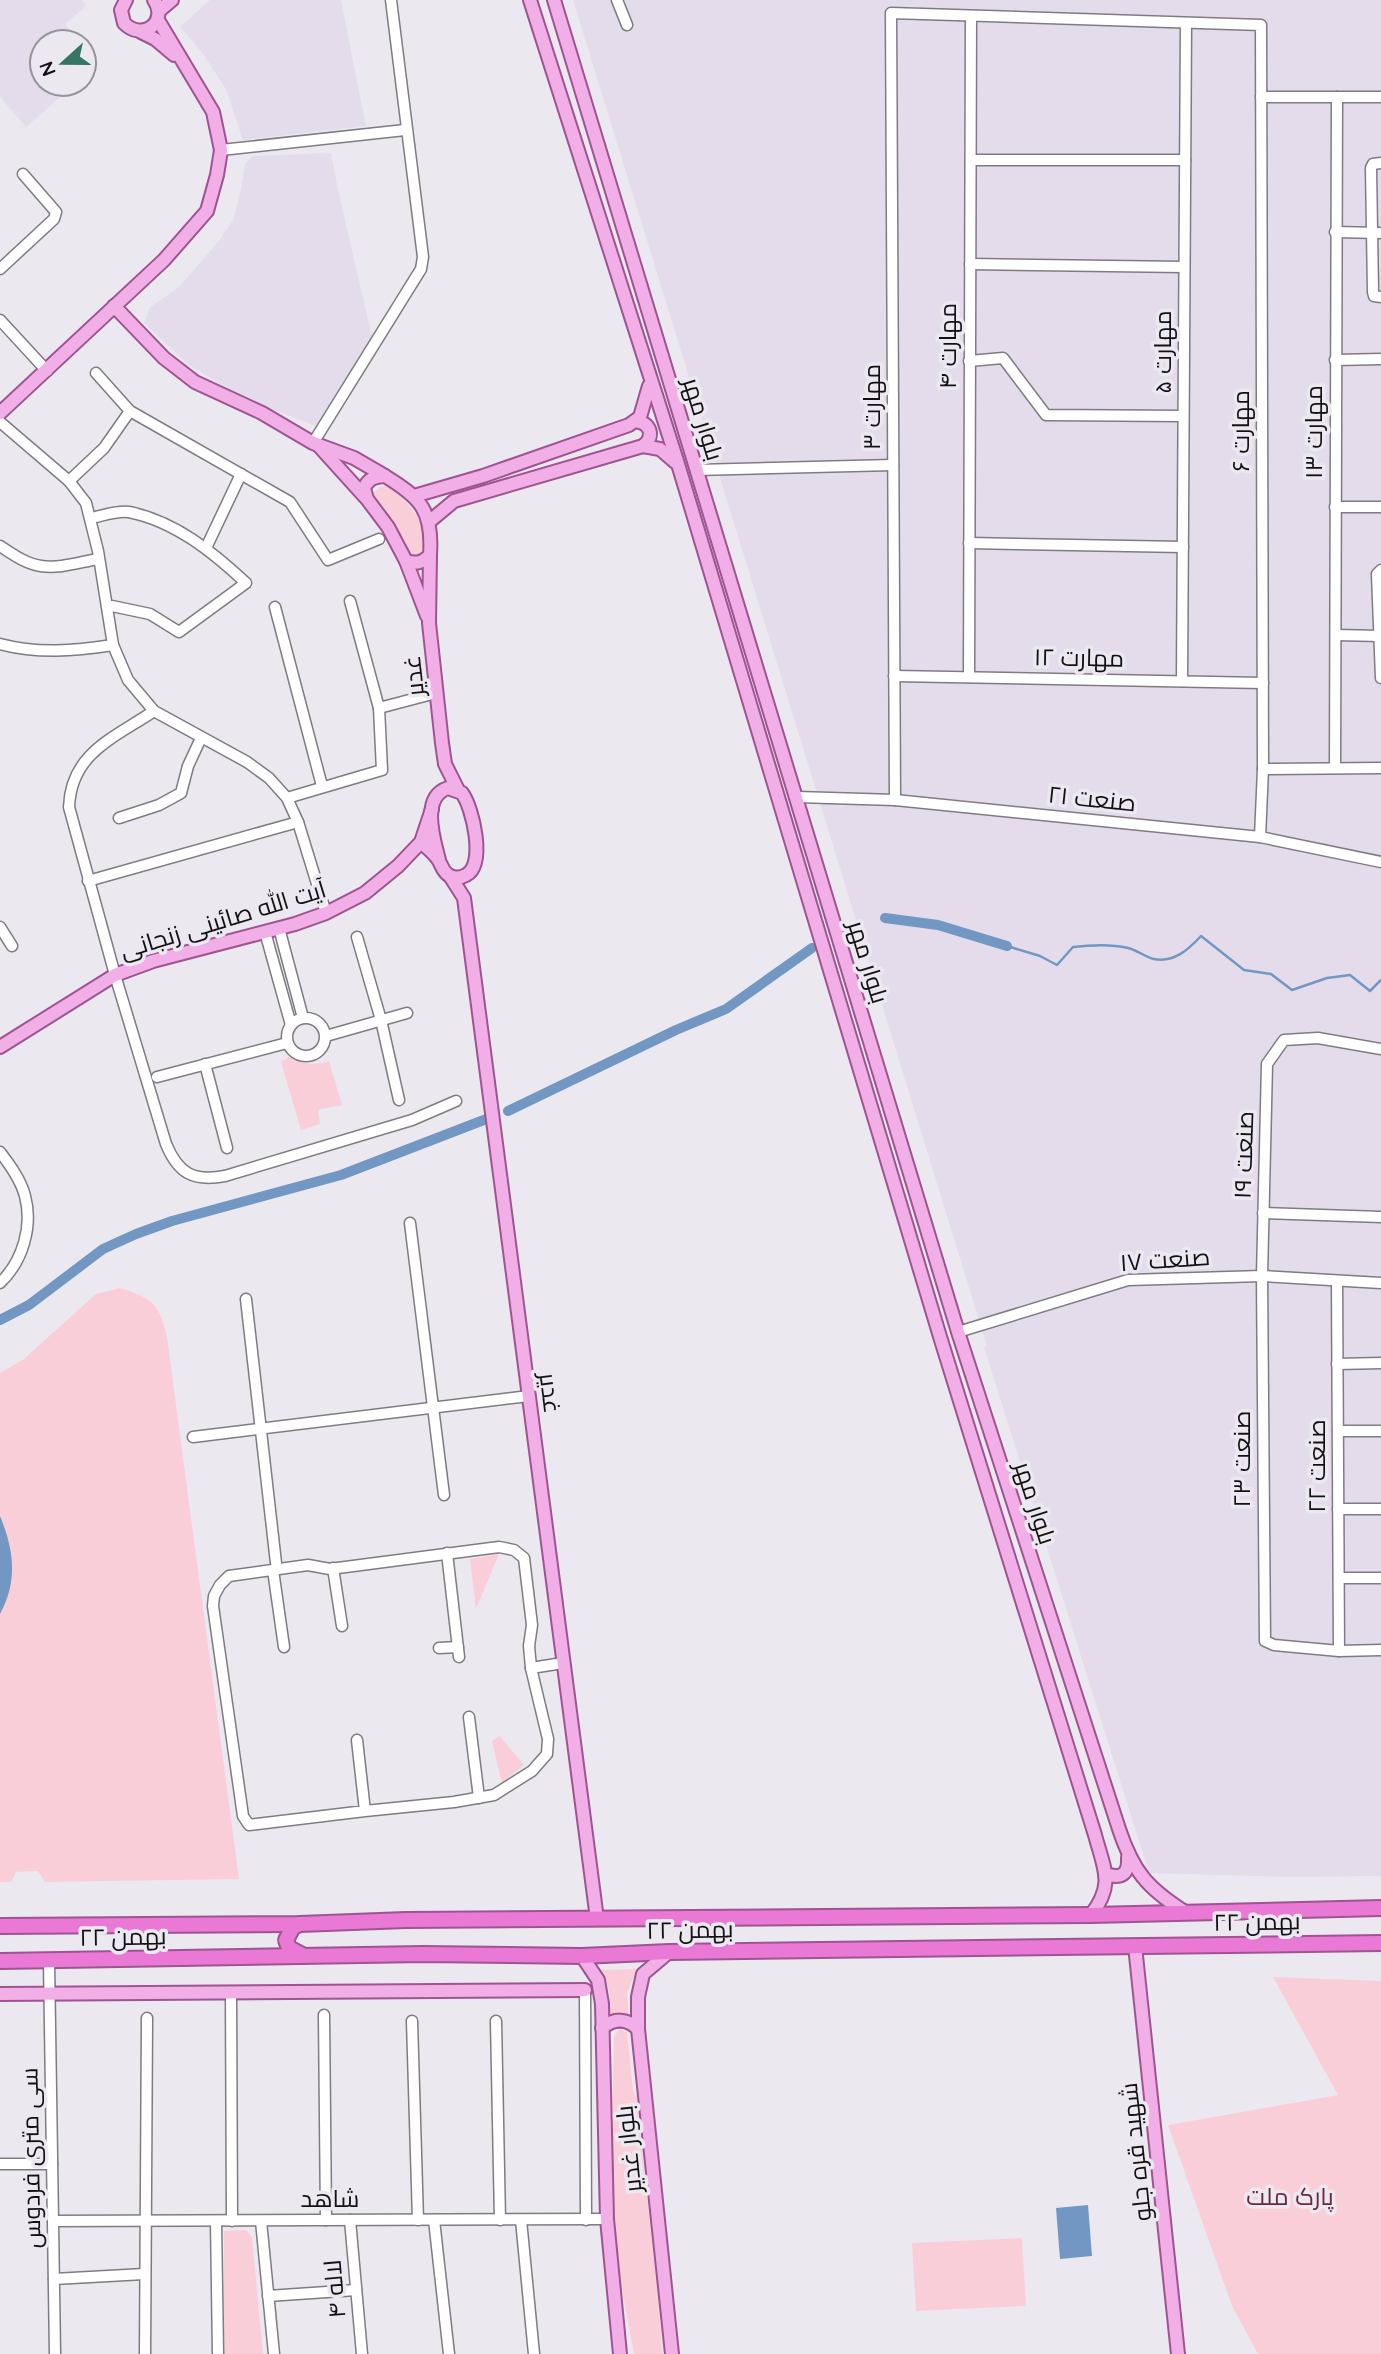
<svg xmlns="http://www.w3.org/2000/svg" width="1381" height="2354" font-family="Quicksand,Cairo,sans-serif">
  <rect width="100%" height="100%" fill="#ece8f0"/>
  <g fill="#e4dceb">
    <path d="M0,0H81L86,6L65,24L80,42H42V84H75L26,127L0,97Z"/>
    <path d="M210,0H341L366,126L243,140L226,89L203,54L180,27Z"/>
    <path d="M573,0H1381V1876L1288,1877L1149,1873L984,1347L987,1346Z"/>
    <path d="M331,153L337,185L372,337L318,427L246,399L189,365L144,323L150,307L178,288L218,242L233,220L241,189L245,164L252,156Z"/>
  </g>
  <g fill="#faced9">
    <path d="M389,486C410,504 435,530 421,559L410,557L375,500L374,492L380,487Z"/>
    <path d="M292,1055C305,1064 313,1066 329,1061L342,1105L318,1110L320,1124L301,1130L281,1062Z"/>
    <path d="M120,1288C153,1298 159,1304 167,1337L239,1879L45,1882L38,1871L16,1872L11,1882H0V1373L24,1359L96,1294Z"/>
    <path d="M499,1554L476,1609L470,1559Z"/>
    <path d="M500,1736L524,1765L502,1783L492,1741Z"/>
    <path d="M637,1969L627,1992L629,2019L626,2016L617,2014L610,2017C611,1999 610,1986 601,1970Z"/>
    <path d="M1273,1977L1381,1981V2354H1258L1232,2306L1168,2125L1338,2095Z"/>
    <path d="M619,2029L627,2032L633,2090L637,2098C644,2183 657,2268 662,2354H634L613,2242L611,2188L614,2037Z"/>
    <path d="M246,2230L252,2237L263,2354H224V2231Z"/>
    <path d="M1022,2238L1026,2306L916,2311L912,2243Z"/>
  </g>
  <g fill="#7397c3">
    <path d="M0,1516C14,1550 18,1581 0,1614Z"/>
    <path d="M1088,2205L1092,2256L1060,2259L1056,2208Z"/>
  </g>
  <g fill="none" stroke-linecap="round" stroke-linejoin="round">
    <path stroke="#7397c3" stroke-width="2.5" d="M1007,946L1040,956L1057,965L1073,947C1091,945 1111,944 1128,948C1137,950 1145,957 1154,959C1174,963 1189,949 1201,936L1244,970L1271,974L1292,990L1327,978L1350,975L1370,991L1381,980"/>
    <g stroke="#7397c3" stroke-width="10">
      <path d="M885,918L938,925L1007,946"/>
      <path d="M508,1111L676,1030L726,1009L812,948"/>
      <path d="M0,1320L29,1305L103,1249L136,1234L172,1221L341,1175L489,1118"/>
    </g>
    <g stroke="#7f7b83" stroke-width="13">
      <g id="minor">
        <path d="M617,0L627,25"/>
        <path d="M1261,97H1381"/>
        <path d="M221,150L405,130"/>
        <path d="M971,160H1185"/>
        <path d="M1381,163L1373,164L1371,168L1373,292L1374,296L1381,297"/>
        <path d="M1335,232L1381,233"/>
        <path d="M970,264L1184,267"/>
        <path d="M0,269L54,219L56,212L23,174"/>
        <path d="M0,320L47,371"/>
        <path d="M1335,360L1381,359"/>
        <path d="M969,361L1003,358L1046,415L1183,416"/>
        <path d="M96,373L130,411L290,502L328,560L379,539"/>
        <path d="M0,422L69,481L86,503L98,551L113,645L128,680L154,711L247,762L269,778L287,798L298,822L326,913"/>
        <path d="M313,443L421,269L423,257L391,0"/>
        <path d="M697,470L893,465"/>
        <path d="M69,481L104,448L130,411"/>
        <path d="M1335,507H1381"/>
        <path d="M91,518C102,516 117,510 129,512C175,521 214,553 246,583L179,632L150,614L112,606"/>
        <path d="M969,543L1183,547"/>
        <path d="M0,546C12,554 26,564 41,566C59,569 80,562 98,559"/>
        <path d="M206,548L241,474"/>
        <path d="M1381,570L1377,574L1381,678"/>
        <path d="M350,601L379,708L436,693"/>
        <path d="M275,607L322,786"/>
        <path d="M1336,635L1381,636"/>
        <path d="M0,644C38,654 74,651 113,645"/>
        <path d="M894,676L1263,683"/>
        <path d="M969,677L971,16"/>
        <path d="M1182,681L1186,23"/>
        <path d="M154,711C114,738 71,753 69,807L115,975L166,1144C178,1173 193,1182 225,1176L412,1120L456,1101"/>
        <path d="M1335,768L1337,97"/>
        <path d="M1263,769L1381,768"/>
        <path d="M797,797L895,800L1260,837L1381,862"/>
        <path d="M287,798L382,770L379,708"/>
        <path d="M895,800L891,13L1261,25L1263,769L1260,837"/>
        <path d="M119,818L159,805L181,793L188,766L201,738"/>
        <path d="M88,881L298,822"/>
        <path d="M0,927L12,946"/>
        <path d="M279,928L303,1018"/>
        <path d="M265,932L291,1025"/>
        <path d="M357,937L381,1020L399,1100"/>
        <circle cx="306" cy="1037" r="19"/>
        <path d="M326,1036L407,1013"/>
        <path d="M1381,1049L1318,1038L1284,1040L1267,1064L1262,1276L1265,1641L1274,1645L1339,1651L1381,1650"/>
        <path d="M205,1064L227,1148"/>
        <path d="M157,1077L287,1043"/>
        <path d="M0,1152C10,1165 21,1180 25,1196C33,1226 23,1261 0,1283"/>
        <path d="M1263,1213L1381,1217"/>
        <path d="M410,1223L444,1495"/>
        <path d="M1337,1281L1339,1651"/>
        <path d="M246,1299L276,1563"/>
        <path d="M958,1332L1128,1280L1262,1276L1381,1283"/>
        <path d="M1337,1364L1381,1363"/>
        <path d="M1338,1431H1381"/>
        <path d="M193,1437L529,1396"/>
        <path d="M1338,1509H1381"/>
        <path d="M447,1553L459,1657"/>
        <path d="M333,1568L342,1626"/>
        <path d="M273,1570L284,1647"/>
        <path d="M1339,1578H1381"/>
        <path d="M439,1648L458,1647"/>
        <path d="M531,1668L563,1663"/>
        <path d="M469,1717L479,1798"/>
        <path d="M357,1740L365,1811L454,1802L494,1795L532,1771L547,1754L548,1739L531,1668L529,1646L532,1625L524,1558L514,1550L499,1547L330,1569L308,1565L229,1576L220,1585L214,1596L213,1606L243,1816L249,1825L365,1811"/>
        <path d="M49,1961L55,2354"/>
        <path d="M585,1990L586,2220"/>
        <path d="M231,1992L232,2221"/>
        <path d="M324,2015L326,2220"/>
        <path d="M412,2021L418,2220"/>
        <path d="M496,2021L500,2220"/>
        <path d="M0,2164H52"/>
        <path d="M350,2220L362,2354"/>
        <path d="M434,2220L449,2354"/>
        <path d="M521,2220L534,2354"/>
        <path d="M53,2221L607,2219"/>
        <path d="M216,2221L218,2354"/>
        <path d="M261,2221L274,2354"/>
        <path d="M54,2279L144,2274"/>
        <path d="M268,2296L356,2290"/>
        <path d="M145,2354L147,2018"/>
      </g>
    </g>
    <g stroke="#9e5491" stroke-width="16">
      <g id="major">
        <path d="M126,0L121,10L124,23C142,42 169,22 154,0"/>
        <path d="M530,0L678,464L941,1340L1095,1835C1104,1869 1115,1884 1091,1915"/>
        <path d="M554,0L958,1332L1119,1829C1133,1871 1147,1888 1185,1912"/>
        <path d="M159,11L172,0"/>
        <path d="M141,32L155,39L174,55"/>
        <path d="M114,306L164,358L195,382L262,413L313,443L354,458L385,476"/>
        <path d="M0,413L164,260L207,211L217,175L221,150L213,112L158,20"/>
        <path d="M635,421C651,423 655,436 643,446"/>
        <path d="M318,445L365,497"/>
        <path d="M385,476C421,498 433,511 430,555C422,563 417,564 406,561L388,527L367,499L364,488C369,478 374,477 385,476Z"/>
        <path d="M414,496L483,476L629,425L640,417L649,386"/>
        <path d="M430,521L454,501L643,446L660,449L675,462"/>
        <path d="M430,555L429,623L442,743L445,764L458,790"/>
        <path d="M406,561L427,616"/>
        <path d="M421,842C427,848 433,852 437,858C442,864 442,872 450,876C455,878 461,878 466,875C486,865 473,808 462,793L448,788C420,797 434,840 439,860"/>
        <path d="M450,876L464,898L597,1919"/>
        <path d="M0,1047L115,975L153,961L295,924L326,913L365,893L398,866L421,842L432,809"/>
        <path d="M1105,1874C1121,1879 1129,1875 1128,1857"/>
        <path d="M1135,1946L1178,2354"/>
        <path d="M669,1952L643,1974L638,1997V2029L672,2354"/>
        <path d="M582,1956L598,1980L602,2004L607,2219L620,2354"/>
        <path d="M0,1994L585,1990"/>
        <path d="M602,2028C614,2018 627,2018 638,2029"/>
      </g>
    </g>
    <g stroke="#9e5491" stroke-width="18">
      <g id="highway">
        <path d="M300,1924L293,1927L286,1940L289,1948L304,1956"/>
        <path d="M0,1926L300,1924L406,1920L1091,1915L1381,1908"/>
        <path d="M0,1961L423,1954L582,1956L669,1952L1381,1943"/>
      </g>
    </g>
    <use href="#minor" stroke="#fff" stroke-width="10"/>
    <use href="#major" stroke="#f2aee6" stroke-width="12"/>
    <use href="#highway" stroke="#ea78d5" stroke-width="14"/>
  </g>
  <g text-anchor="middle" stroke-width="7" stroke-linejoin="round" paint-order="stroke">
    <g font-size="24" fill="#121013" stroke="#ece8f0">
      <text transform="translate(948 346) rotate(-90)" y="8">مهارت ۴</text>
      <text transform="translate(1163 352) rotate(-90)" y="8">مهارت ۵</text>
      <text transform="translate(872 407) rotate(-90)" y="8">مهارت ۳</text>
      <text transform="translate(703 419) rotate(73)" y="8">بلوار مهر</text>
      <text transform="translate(1241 431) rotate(-90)" y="8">مهارت ۶</text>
      <text transform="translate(1314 432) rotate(-90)" y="8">مهارت ۱۳</text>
      <text transform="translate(1079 658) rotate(1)" y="8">مهارت ۱۲</text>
      <text transform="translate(414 676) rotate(-96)" y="8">غدیر</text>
      <text transform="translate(1092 799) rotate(6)" y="8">صنعت ۲۱</text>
      <text transform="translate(223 920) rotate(-17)" y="8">آیت الله صائینی زنجانی</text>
      <text transform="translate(868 962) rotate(73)" y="8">بلوار مهر</text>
      <text transform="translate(1244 1155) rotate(-88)" y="8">صنعت ۱۹</text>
      <text transform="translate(1165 1260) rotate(-4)" y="8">صنعت ۱۷</text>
      <text transform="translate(550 1393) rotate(83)" y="8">غدیر</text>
      <text transform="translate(1242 1459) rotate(-90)" y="8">صنعت ۲۳</text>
      <text transform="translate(1317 1466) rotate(-90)" y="8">صنعت ۲۲</text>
      <text transform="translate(1035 1503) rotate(72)" y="8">بلوار مهر</text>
      <text transform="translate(1257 1922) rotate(-1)" y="8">۲۲ بهمن</text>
      <text transform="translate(690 1930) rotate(-1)" y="8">۲۲ بهمن</text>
      <text transform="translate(123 1937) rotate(-1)" y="8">۲۲ بهمن</text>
      <text transform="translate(629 2149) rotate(-96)" y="8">بلوار غدیر</text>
      <text transform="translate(1136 2152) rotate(-96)" y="8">شهید قره جلو</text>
      <text transform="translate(31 2158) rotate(-91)" y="8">سی متری فردوس</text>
      <text x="330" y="2207">شاهد</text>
      <text transform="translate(335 2289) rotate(-95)" y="8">لاله ۴</text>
    </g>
    <g font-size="24" fill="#6e253f" stroke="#ece8f0">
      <text x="1290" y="2205">پارک ملت</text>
    </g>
  </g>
  <g transform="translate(63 63) rotate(249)"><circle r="33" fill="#ece8f0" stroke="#959298" stroke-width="2"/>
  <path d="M0-5L12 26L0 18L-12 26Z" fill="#357564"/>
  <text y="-10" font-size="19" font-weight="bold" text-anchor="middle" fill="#121013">N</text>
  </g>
</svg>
